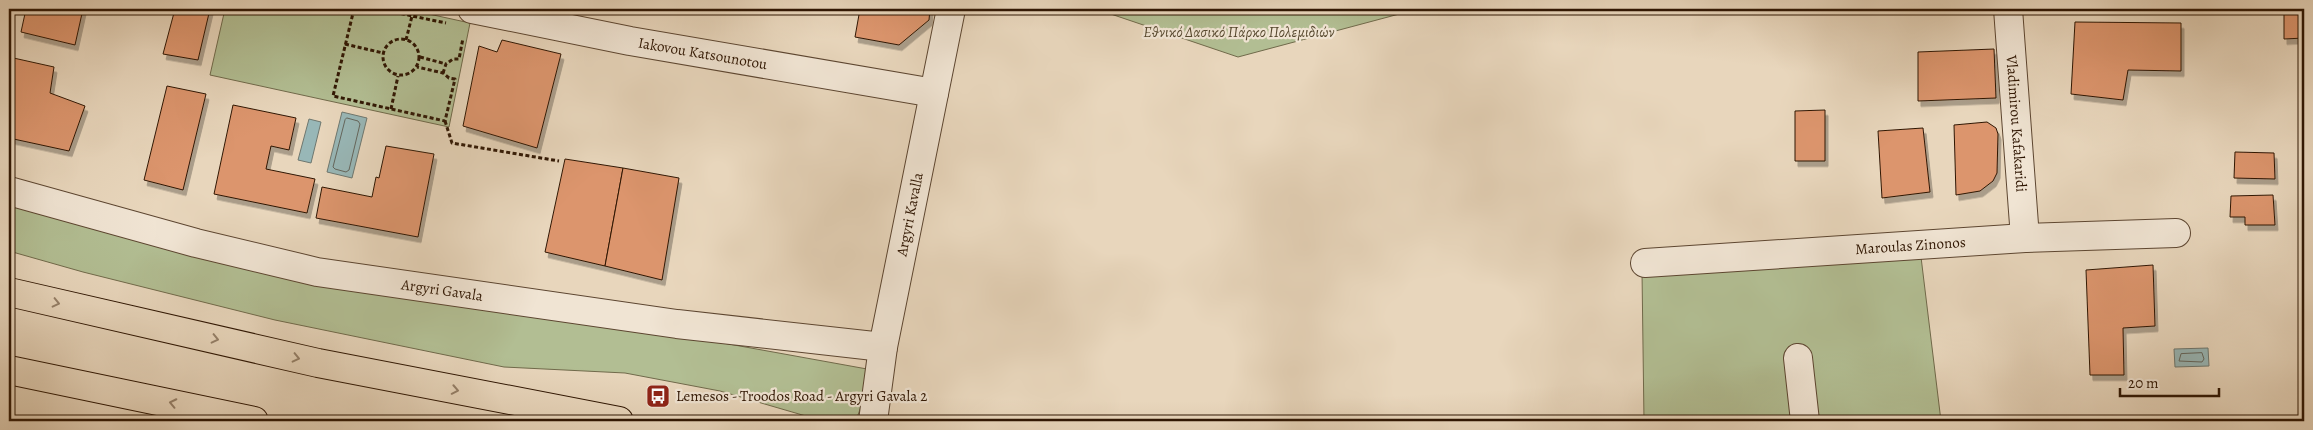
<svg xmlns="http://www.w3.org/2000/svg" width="2313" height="430" font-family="Alegreya,serif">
  <defs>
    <filter id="shadow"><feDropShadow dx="3" dy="5.5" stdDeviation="0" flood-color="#0004"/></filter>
  </defs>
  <rect width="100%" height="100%" fill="#e8d6bc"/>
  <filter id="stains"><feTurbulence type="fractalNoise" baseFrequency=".004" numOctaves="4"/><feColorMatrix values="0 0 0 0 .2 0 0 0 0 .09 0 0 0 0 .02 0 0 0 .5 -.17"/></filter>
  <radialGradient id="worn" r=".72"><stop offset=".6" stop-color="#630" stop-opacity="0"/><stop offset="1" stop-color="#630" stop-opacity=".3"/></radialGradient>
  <g fill="#b2be93" stroke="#706a4b">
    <path d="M225,9H406L470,23L449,127L210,75Z"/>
    <path d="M1096,9H1418L1238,57Z"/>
    <path d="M9,200L679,335L867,369L864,398L858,415L847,421H823L720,391L625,373L504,367L275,320L83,272L9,251Z"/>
    <path d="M1921,257L1941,421H1644L1642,272Z"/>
  </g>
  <g fill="#98b7b7" stroke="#6e776f">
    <path d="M342,112L367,118L352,178L327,172Z"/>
    <path d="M309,119L321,122L311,163L298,160Z"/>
    <path d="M2208,348L2209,366L2175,367L2174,349Z"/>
  </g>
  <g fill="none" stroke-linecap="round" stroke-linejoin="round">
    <g stroke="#64665d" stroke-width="1">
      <path d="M347,118L358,121L360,124L349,170L346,172L335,169L333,167L345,120Z"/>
      <path d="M2202,353L2204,359L2202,362L2179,361L2181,354Z"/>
    </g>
  </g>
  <g fill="#dc956d" stroke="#2f1603" filter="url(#shadow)">
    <path d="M26,9H83L75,45L21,32Z"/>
    <path d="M175,9H210L198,60L163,54Z"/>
    <path d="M860,9H930L929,20L899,45L855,37Z"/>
    <path d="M2284,9H2304V38L2284,39Z"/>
    <path d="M2075,22L2181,23V71L2128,70L2123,100L2071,94Z"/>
    <path d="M502,40L561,54L537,148L463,126L479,46L497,52Z"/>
    <path d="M1994,49L1996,98L1918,101V52Z"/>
    <path d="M9,57L54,67L50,93L85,106L69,151L9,138Z"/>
    <path d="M167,86L206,94L183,190L144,180Z"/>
    <path d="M233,105L296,118L289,150L271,146L266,169L315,179L307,213L214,194Z"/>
    <path d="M1825,110V161H1795V111Z"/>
    <path d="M1987,122L1996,128L1998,134L1997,173L1993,181L1980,191L1956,195L1954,125Z"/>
    <path d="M1923,128L1930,192L1882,198L1878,131Z"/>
    <path d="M386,146L434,154L418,237L316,218L322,187L372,197L376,177L379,178Z"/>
    <path d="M2235,152L2274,153L2275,179L2234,178Z"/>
    <path d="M565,159L623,168L605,266L545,252Z"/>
    <path d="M623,168L679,178L662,280L605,266Z"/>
    <path d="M2273,195L2275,225H2245V217H2230L2231,196Z"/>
    <path d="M2153,265L2155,326L2123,328L2124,375H2090L2086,270Z"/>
  </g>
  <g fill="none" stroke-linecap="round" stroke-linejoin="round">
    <g stroke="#5d4631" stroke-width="30">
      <g id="minor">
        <path id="s1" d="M472,9L630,41L934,93"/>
        <path id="s2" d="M2008,9L2025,238"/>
        <path id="s3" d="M9,191L196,243L317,272L677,324L883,347"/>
        <path id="s4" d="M1645,263L2025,238L2176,233"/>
        <path d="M1798,358L1805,421"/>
        <path id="s5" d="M873,421L883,347L951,9"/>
      </g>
    </g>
    <g stroke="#2f1603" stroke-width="30">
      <g id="major">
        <path d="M9,292L318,363L619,421"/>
        <path d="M9,370L254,421"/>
      </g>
    </g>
    <g stroke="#2f1603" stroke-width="3" stroke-dasharray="4 2.5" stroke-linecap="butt">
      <path d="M354,9L333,96L445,121L455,79L449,78L443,73L417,67"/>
      <path d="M382,9L412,16"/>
      <circle cx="401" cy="57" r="18"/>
      <path d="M406,40L412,16L446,23"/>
      <path d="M345,44L383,53"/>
      <path d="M420,57L446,64"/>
      <path d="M443,73L446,64L453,59H459L463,38"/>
      <path d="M391,109L398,76"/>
      <path d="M445,121L452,143L559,161"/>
    </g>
    <use href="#minor" stroke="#f0e4d3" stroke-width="28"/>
    <use href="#major" stroke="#e8d6bc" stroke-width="28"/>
  </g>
  <defs><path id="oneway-chevron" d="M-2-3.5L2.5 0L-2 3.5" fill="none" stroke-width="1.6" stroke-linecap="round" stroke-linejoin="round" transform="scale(1.25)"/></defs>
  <g stroke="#958069">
    <use href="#oneway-chevron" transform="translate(56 303) rotate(13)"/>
    <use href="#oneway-chevron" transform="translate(215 339) rotate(13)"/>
    <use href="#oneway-chevron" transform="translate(296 358) rotate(13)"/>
    <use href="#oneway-chevron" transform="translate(455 390) rotate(11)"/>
    <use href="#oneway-chevron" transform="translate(173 403) rotate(-168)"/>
  </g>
  <defs>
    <g id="bus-square" transform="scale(1.25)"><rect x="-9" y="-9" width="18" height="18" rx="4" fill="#8f2418" stroke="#f0e4d3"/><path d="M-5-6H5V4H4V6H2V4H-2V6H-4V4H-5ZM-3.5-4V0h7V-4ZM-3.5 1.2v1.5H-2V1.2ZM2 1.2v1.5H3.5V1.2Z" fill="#fff"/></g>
  </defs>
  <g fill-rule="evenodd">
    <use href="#bus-square" x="658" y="396"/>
  </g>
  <g text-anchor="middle" stroke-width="4.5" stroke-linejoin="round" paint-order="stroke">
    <g font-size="15" font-style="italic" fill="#56482e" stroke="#f0e4d3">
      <text x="1239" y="37">Εθνικό Δασικό Πάρκο Πολεμιδιών</text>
    </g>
    <g font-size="15" fill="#2f1603" stroke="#f0e4d3">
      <text dy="5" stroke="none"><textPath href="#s1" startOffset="235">Iakovou Katsounotou</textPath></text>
      <text dy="5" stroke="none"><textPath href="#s2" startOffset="115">Vladimirou Kafakaridi</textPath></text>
      <text dy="5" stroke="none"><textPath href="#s5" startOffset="210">Argyri Kavalla</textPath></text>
      <text dy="5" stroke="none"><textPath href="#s4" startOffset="266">Maroulas Zinonos</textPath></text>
      <text dy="5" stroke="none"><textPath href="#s3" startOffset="445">Argyri Gavala</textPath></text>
    </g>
    <g font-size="15" fill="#2f1603" stroke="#f0e4d3" text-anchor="start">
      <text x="676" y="401">Lemesos - Troodos Road - Argyri Gavala 2</text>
    </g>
  </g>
  <rect width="2313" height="430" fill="none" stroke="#e8d6bc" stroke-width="30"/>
  <rect x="10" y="10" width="2293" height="410" fill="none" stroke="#2f1603" stroke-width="2.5"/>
  <rect x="15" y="15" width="2283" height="400" fill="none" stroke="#2f1603"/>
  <path d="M2120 388v8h99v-8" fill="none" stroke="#2f1603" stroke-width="2.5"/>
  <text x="2128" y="388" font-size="15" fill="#2f1603" stroke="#f0e4d3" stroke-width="4" paint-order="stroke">20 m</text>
  <rect width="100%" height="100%" filter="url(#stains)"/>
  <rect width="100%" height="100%" fill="url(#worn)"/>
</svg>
